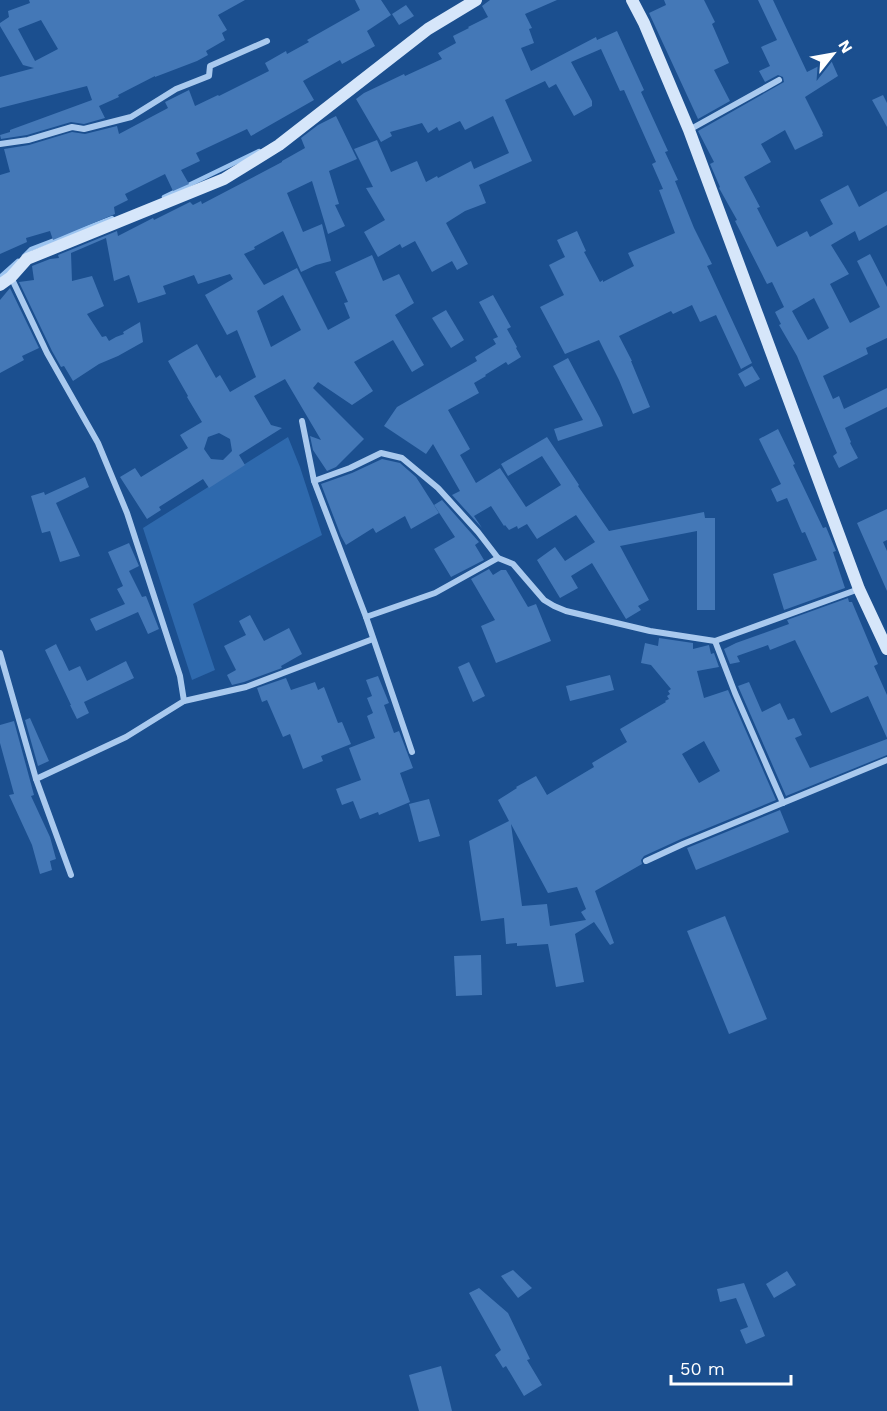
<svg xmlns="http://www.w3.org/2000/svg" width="887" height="1411" font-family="'Work Sans',sans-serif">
  <rect width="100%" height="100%" fill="#1b4f8f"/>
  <path fill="#2e69ad" d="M288,437L300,467L322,535L193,604L215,670L192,680L143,528Z"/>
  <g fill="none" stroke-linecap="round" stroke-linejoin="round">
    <g stroke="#9cc4f0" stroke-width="4.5">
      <path d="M164,197L259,151"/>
      <path d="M24,256L31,249L112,218"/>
      <path d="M0,277L18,261"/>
    </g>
  </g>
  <g fill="#4478b7" fill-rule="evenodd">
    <path d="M29,0H245L218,15L227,30L222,33L225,40L206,51L208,55L197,61L155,77V76L118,95L119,97L99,106L105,118L84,124L71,122L27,135L1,139L0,135L10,132V130L92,100L87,86L0,108V77L34,68L23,65L0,26V23L9,17L8,11L30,3ZM41,20L58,49L35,61L18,29Z"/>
    <path d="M355,0H381L391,15L367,31L375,46L342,64L340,60L303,81L314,100L251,136L247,129L196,153L200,161L181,170L189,184L173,191L165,174L125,194L128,200L114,207L115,214L53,240L50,231L26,238L27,242L0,254V175L10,172L4,149L29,145L72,132L85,134L117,126L119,134L168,108L165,102L189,90L195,106L218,95L219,96L269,71L265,63L286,51L287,54L309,42L307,40L360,10Z"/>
    <path d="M490,0H557L525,14L532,28L529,29L534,43L521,48L531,71L596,37L597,40L617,31L644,90L641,92L668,151L665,152L678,180L675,181L694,228L712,264L707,266L752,363L741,369L716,315L700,322L692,305L673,314L671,311L619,336L632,361H631L650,407L633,414L619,380L599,340L565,354L540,307L564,295L549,265L565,257L557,240L577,231L586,251L584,252L600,282L603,280V282L634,266L628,253L675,233L659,190L663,189L652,164L656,162L624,90L620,91L601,49L571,62L592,101V106L574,116L556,84L549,88L545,81L505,100L532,161L479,185L486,203L465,211L446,223L468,264L457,270L452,261L432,272L415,241L402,248L400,244L378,257L364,232L385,220L366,188L373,187L354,149L377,140L391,172L417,161L426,182L437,176L438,178L471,161L474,169L509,153L493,116L465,130L460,121L439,131L437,127L428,133L422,123L390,132L392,136L381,142L356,99L364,93L404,74L405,76L442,59L438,53L456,43L453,36L469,28L468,27L488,17L482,6Z"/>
    <path d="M664,0H704L715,22L712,24L729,63L714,70L730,101L698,119L649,13L666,5Z"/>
    <path d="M758,0H773L807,72L831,60L838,76L805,97L823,133L822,134L823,136L795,150L785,130L761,144L771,162L744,177L760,207L757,208L777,247L807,231L810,237L833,224L820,200L848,185L859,207L887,191V225L859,241L855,231L831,245L849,274L830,284L850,323L880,307L857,261L870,254L887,287V338L866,348L868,354L823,376L833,399L839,396L844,409L887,388V407L845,428L851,442L850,443L858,458L839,468L833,456L837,453L797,356L779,325L781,324L775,312L784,307L772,282L767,284L735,221L737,220L719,188L720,187L710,164L714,162L698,131L784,82L783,77L778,75L765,82L759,71L770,66L761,47L777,40ZM814,298L829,328L808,340L792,311Z"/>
    <path d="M406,5L414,16L399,25L392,14Z"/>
    <path d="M883,95L887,103V127L872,100Z"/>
    <path d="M336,116L357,159L329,171L339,204L335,205L345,226L328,234L312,181L287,193L303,232L322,224L331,261L316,265L301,272L283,231L254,247L255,249L244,254L264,285L297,268L328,330L350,318L344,303L348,302L335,272L372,255L383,281L399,274L414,303L395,315L424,365L412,372L393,340L354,362L373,391L352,405L318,382L313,388L364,439L336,467L327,471L313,450L310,436L321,440L285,379L254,396L271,425L282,428L239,455L245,465L209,488L203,479L159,507L161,510L147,519L120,477L135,468L141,477L188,448L180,435L202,422L187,397L188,396L168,361L197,344L216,378L220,375L230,392L256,377L237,330L227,335L205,295L233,279L230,274L198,284L194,275L163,286L166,294L138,303L129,275L114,281L106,238L71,253L72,281L92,276L104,306L87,314L102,337L106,336L109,341L116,337L124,334L123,332L140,322L143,342L118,356L99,364L73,381L64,366L61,367L52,351L19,282L34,280L32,266L50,259L59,258L58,255L117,231L118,236L153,218L154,220L190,202L193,205L201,201L202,204L282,162V161L305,148L301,138L318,125ZM283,295L301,330L271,347L257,311ZM219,433L230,439L232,451L223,460L211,459L204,449L208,437Z"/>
    <path d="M10,288L39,348L22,356L24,360L0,373V300Z"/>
    <path d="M493,295L511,327L507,329L517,347L516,348L521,357L508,365L506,362L485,375L486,376L474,383L479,393L448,410L470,449L460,455L476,483L500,468L526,507L561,485L542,456L508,476L501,464L547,437L579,485L578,486L609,531L704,512L705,518H715V610H697V531L620,546L649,600L638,606L641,610L626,619L592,563L571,576L578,588L560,598L537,560L555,547L565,561L595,542L576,515L537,539L527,524L518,529L517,526L509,530L505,525L504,526L491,506L474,516L482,528L452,495L460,491L433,444L426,454L384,426L397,407L477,361L475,357L496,344L493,339L498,337L479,302Z"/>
    <path d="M446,310L464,340L451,348L432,318Z"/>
    <path d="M568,358L600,418L603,426L558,441L554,429L583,420L553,366Z"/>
    <path d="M752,366L760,379L745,387L738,374Z"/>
    <path d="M778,429L795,464L793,465L823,528L826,527L836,551L833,552L845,588L784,610L773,574L817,560L805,532L802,533L787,498L777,502L771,489L781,484L759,439Z"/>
    <path d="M382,459L400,463L416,477L439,513L411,529L405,516L376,533L373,528L346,545L341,536L321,484L352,473Z"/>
    <path d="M85,477L89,487L56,503L80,556L60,562L50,531L42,533L31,496L44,492L45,495Z"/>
    <path d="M442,500L479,542L475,545L484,560L451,577L434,549L455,537L434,505Z"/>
    <path d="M887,509V540L883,542L887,551V591L857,523Z"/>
    <path d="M129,543L139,566L129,571L142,597L146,596L159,629L148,634L138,612L96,631L90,619L125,604L117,589L123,586L108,552Z"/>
    <path d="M489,569L493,575L501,570H506L528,607L536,604L551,641L496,663L481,626L495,620L471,579Z"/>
    <path d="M848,598L849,602H852L878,664L874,666L887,695V738L868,696L831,713L795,640L770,650L768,645L737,656L740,662L730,664L724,649L736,643L789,624L787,620Z"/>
    <path d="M250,615L264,641L289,628L302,654L281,666L282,668L244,682L232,685L227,675L236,670L224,646L246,635L239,621Z"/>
    <path d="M659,638L693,643V649L709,645L711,654L714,653L719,667L697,671L704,698L728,690L776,800L681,839L644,856L641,860L642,864L595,891L614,943L610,945L594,922L575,934L584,982L556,987L548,944L517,946V943L506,944L504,918L481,921L469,841L509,821L498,800L517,788L516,787L536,776L547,795L594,767L592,763L627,742L620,729L666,702L665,701L669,699L667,696L670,694L668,691L671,689L651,665L641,663L645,643L658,646ZM704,741L720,771L699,783L682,754ZM511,824L548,893L577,887L586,909L581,912L586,920L550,926L547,904L522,906Z"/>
    <path d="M56,644L69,671L80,666L87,681L126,661L134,678L84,702L89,713L77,719L70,705H71L45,650Z"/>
    <path d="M469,662L485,696L473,702L458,667Z"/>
    <path d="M610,675L614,690L570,701L566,686Z"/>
    <path d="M378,676L389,703L384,705L394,733L399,731L413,768L400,773L410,802L379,815L378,812L360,819L353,801L342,805L336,789L361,780L349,748L375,738L367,716L373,713L367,698L372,696L366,680Z"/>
    <path d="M286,678L291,690L315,682L318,690L324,687L338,723L342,722L351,744L321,756L323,761L303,769L290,734L283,737L267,700L262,702L257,688Z"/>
    <path d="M749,682L762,712L780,703L788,720L794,718L802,735L795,738L810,768L887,739V755L786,796L738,686Z"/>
    <path d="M30,718L49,761L38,766L25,720Z"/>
    <path d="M14,721L34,795L31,796L50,837L56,859L50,861L52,870L40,874L32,845L9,795L14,794L0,743V725Z"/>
    <path d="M429,799L440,836L419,842L409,804Z"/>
    <path d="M780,810L789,832L696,870L687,848Z"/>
    <path d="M725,916L767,1019L729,1034L687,931Z"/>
    <path d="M481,955L482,995L456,996L454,956Z"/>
    <path d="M513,1270L532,1288L518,1298L501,1276Z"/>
    <path d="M787,1271L796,1285L774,1298L766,1284Z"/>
    <path d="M744,1283L765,1336L746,1344L740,1330L748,1327L736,1298L720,1302L717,1289Z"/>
    <path d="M479,1288L508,1313L530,1359L527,1360L542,1385L524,1396L506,1366L503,1368L495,1355L501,1350L469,1293Z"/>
    <path d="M441,1366L452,1411H419L409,1375Z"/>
  </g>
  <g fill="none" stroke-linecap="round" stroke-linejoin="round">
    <g stroke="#a9c9ee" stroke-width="6">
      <path d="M689,130L779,80"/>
      <path d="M0,144L28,140L72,127L84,129L131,117L176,89L209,76L210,66L267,41"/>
      <path d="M11,277L47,353L98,443L127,513L180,676L184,701L126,737L36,779"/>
      <path d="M302,421L314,481L366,617L412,752"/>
      <path d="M314,481L350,468L381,453L402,458L438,488L478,532L498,558"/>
      <path d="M366,617L435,593L498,558L513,564L544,600L554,606L566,611L650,631L715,641L859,589"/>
      <path d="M715,641L735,693L783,803"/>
      <path d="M0,653L36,779L71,875"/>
      <path d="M184,701L246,687L373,639"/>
      <path d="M646,861L683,844L887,760"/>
    </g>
    <g stroke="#d6e6fa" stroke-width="12">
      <path d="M632,0L644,23L689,130L859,589L887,649"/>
      <path d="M0,285L11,277L27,259L224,179L279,145L428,29L476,0"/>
    </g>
  </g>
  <g transform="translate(833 54) rotate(59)" stroke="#1b4f8f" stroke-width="4.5" paint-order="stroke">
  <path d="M0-4.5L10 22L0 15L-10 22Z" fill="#ffffff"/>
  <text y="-9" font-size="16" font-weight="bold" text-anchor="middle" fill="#ffffff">N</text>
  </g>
  <path d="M671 1375v9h120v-9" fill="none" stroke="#ffffff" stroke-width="3"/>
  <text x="680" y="1375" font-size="18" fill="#ffffff" stroke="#1b4f8f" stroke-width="4.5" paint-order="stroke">50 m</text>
</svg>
